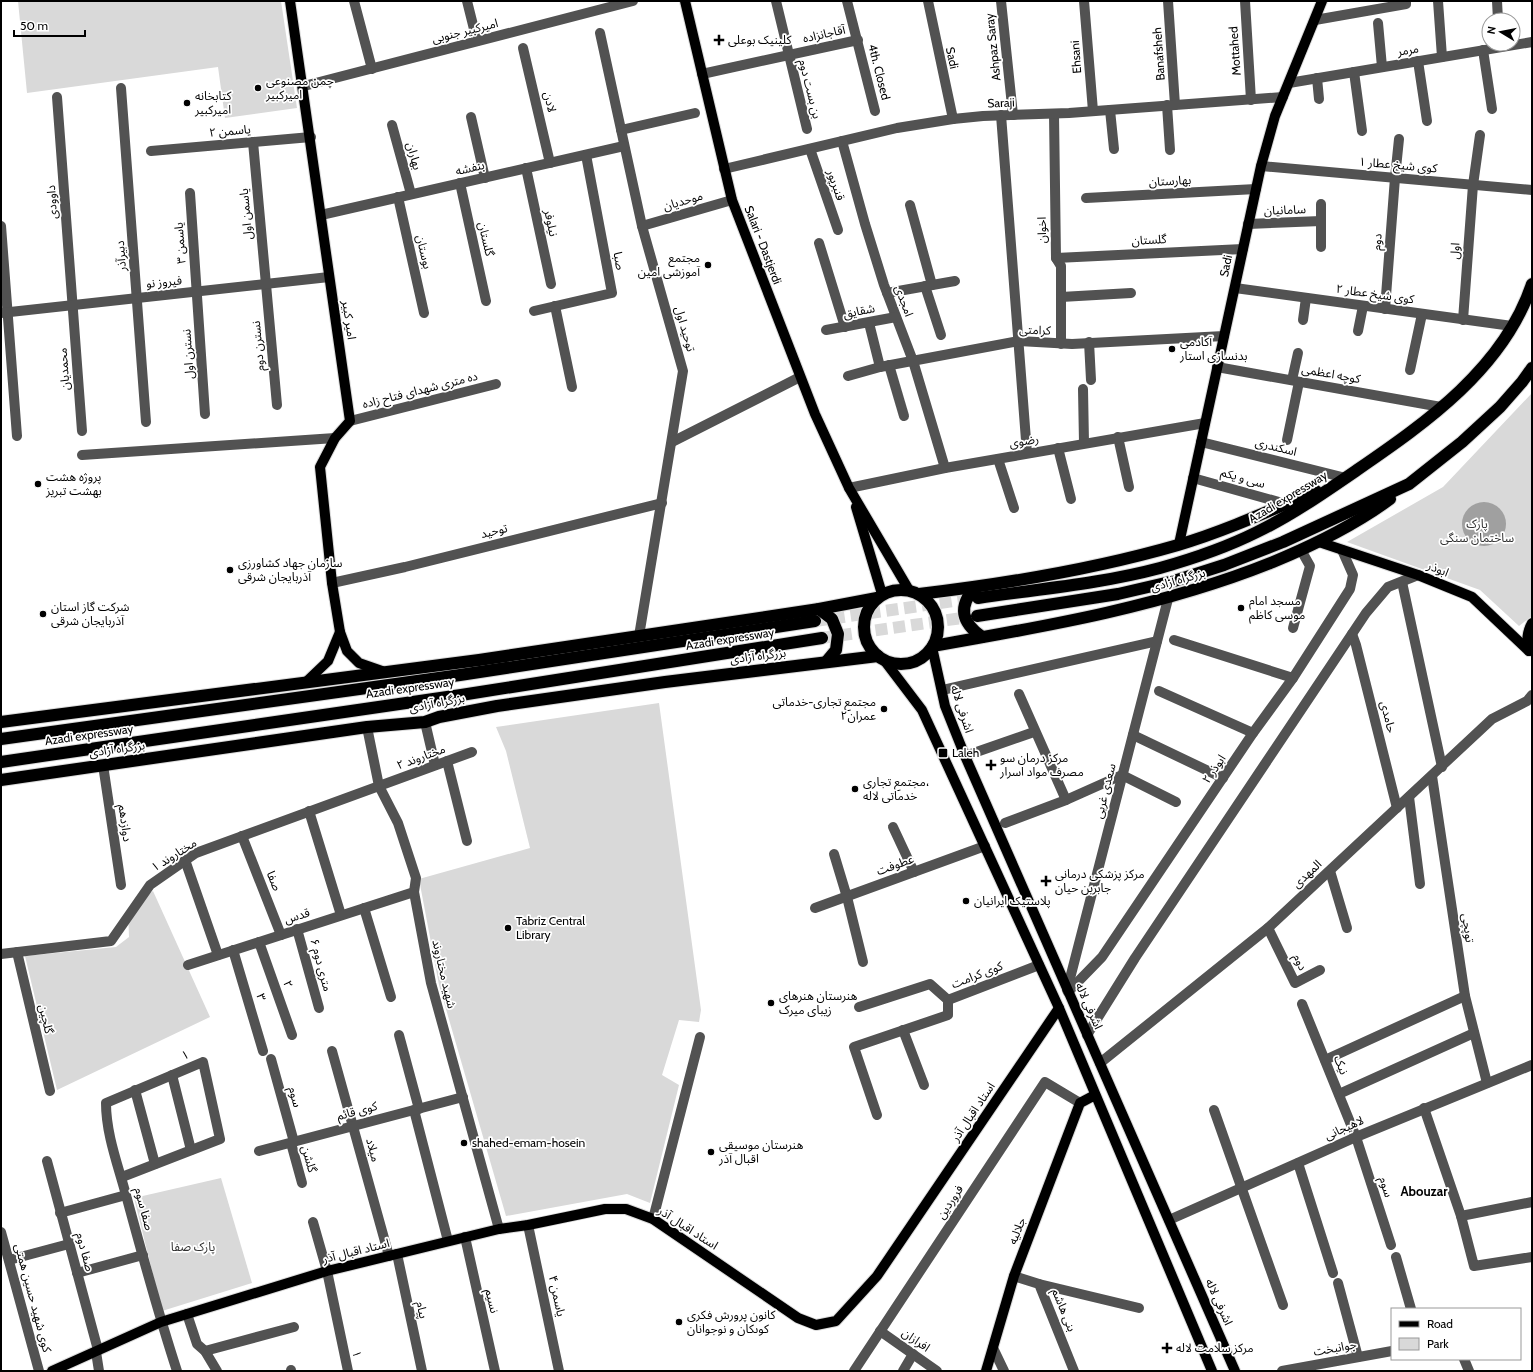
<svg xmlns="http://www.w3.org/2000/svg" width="1533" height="1372" font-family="Cabin,'Noto Sans Arabic',sans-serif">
  <rect width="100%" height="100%" fill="#fff"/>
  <g fill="#d9d9d9">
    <path d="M18,1H281L297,108L225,118L218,67L27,93Z"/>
    <path d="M1532,393V616L1519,626L1480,590L1347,542L1443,487Z"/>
    <path d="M659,703L701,1010L699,1022L679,1020L662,1075L679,1085L650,1203L627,1194L506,1216L439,985L419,879L530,848L506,751L496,727Z"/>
    <path d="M153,891L210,1017L57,1090L25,956L116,947L129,937L128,909Z"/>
    <path d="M221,1178L252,1283L162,1311L134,1198Z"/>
  </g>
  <circle fill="#a0a0a0" cx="1484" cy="524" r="22"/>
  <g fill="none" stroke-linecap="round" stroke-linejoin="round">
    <g stroke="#d9d9d9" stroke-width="12" stroke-dasharray="12 6" stroke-linecap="butt">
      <path d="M815,621L975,598"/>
      <path d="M822,638L976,616"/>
    </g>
    <g stroke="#dbdbdb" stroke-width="12">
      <g id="major">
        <path d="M290,1L350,421L335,438L320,467L332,583L340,632L347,651L359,663L382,671"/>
        <path d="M685,1L732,200L815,414L849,488L909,590"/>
        <path d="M856,507L882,594"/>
        <path d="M1319,542L1418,575L1472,597L1529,651"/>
        <path d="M1179,544L1261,166L1275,116L1322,1"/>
        <path d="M932,647L945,706L965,756L1235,1371"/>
        <path d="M1529,651C1526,641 1527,632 1532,623"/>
        <path d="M884,660L922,710L1059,1008L1212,1371"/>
        <path d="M306,682L328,661L340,632"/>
        <path d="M52,1371L161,1322L327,1271L499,1229L528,1225L605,1209H626L653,1219L798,1318L816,1325L836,1321L877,1276L1059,1008"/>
        <path d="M986,1371L1014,1276L1080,1103L1095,1095"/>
      </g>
    </g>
    <g stroke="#dbdbdb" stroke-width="14">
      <g id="highway">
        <path d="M975,587C958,607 961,622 982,637"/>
        <circle cx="901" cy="627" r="37"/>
        <path d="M919,594C1004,584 1095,569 1178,545C1225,531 1271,510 1316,491"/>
        <path d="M978,598C1038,589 1100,584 1160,568C1192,559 1227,547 1257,532C1292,515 1325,492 1357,470C1427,422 1504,368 1532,284"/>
        <path d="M819,609L832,619L838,634L836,650L826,662"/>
        <path d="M977,616L1118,594L1174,581L1224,565L1283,542L1409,484L1462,442L1500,407L1522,382L1532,368"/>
        <path d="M933,646C1048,626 1164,606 1273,562C1314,545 1355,525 1390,499"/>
        <path d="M1,722L479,660L819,609L877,598"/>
        <path d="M1,739L460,675L815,621"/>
        <path d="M1,762L461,695L822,638"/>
        <path d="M1,780L367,727L425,722L439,717L497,706L665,682L878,656"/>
      </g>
    </g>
    <g stroke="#525252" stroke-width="10">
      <path d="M354,1L372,69"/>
      <path d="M467,1L477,41"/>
      <path d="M776,1L807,129"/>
      <path d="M847,1L875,111"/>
      <path d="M928,1L953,119"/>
      <path d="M1001,1L1013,115"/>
      <path d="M1084,1L1093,111"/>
      <path d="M1168,1L1175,105"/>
      <path d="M1245,1L1251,100"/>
      <path d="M1438,1L1442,57"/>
      <path d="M1497,1L1498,20"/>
      <path d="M1315,20L1406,4V1"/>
      <path d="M1378,23L1382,67"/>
      <path d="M600,33L642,226L683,371L639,636"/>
      <path d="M523,48L550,163"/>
      <path d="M1483,50L1492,109"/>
      <path d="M1418,61L1427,121"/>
      <path d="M1354,72L1362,131"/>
      <path d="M702,74L858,40"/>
      <path d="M1317,78L1319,99"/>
      <path d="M1289,83L1532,42"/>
      <path d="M304,86L633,1"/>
      <path d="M121,88L146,422"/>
      <path d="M57,97L82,431"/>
      <path d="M1167,105L1170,150"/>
      <path d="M1110,110L1114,149"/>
      <path d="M1054,114L1056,258L1061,266V344"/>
      <path d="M1001,115L1027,453"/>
      <path d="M471,117L485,178"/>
      <path d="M392,125L411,194"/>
      <path d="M621,130L695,113"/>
      <path d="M842,141L865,224L884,285L913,361L945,468"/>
      <path d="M253,142L277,405"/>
      <path d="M810,149L838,230"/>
      <path d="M151,151L311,137"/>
      <path d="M1261,166L1532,190"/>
      <path d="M526,168L551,284"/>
      <path d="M724,169L897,128L953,119L983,116L1069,113L1283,97"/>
      <path d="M460,183L486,301"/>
      <path d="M190,193L205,414"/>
      <path d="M398,197L424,313"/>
      <path d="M1086,198L1256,189"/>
      <path d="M910,205L932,285"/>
      <path d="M321,215L624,146"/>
      <path d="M1248,224L1321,221"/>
      <path d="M1,226L17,436"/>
      <path d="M642,226L732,200"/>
      <path d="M819,243L845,327"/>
      <path d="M1321,247V204"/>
      <path d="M1056,258L1243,249"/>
      <path d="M925,286L941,335"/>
      <path d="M1235,288L1512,326"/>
      <path d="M887,293L955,281"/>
      <path d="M1061,297L1131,293"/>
      <path d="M555,306L572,387"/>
      <path d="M1385,309L1395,178L1399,139"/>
      <path d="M534,311L612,293L586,155"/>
      <path d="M1,313L329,277"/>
      <path d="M1303,320L1306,298"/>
      <path d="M1463,320L1473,185L1480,135"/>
      <path d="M869,323L880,367"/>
      <path d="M826,330L896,317"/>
      <path d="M1358,331L1363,306"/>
      <path d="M1089,342L1091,380"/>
      <path d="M889,365L904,416"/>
      <path d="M1217,367L1441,407"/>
      <path d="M1410,370L1422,314"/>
      <path d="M848,376L880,367L1019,341L1072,344L1224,336"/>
      <path d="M1292,380L1298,353"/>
      <path d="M1083,389L1084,443"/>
      <path d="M350,421L496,384"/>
      <path d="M1118,437L1129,487"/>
      <path d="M1287,440L1299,382"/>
      <path d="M672,442L800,377"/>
      <path d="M1201,442L1346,478"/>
      <path d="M1058,448L1071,499"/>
      <path d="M82,455L335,438"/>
      <path d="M998,459L1014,508"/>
      <path d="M1193,478L1286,504"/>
      <path d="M849,488L945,468L1205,423"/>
      <path d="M1402,582L1442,767"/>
      <path d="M332,583L405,567L662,503"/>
      <path d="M1293,628L1310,566L1301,550"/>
      <path d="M1352,634L1356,645L1397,808"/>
      <path d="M1174,640L1293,678"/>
      <path d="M942,690L1157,641"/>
      <path d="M1159,691L1253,733"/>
      <path d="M1019,694L1066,800"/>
      <path d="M425,722L435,765"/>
      <path d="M367,727L379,786L398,823L416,878L414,892L431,983L499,1229"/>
      <path d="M1133,735L1223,778"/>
      <path d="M965,756L1031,733"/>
      <path d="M447,761L467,841"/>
      <path d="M103,765L121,885"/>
      <path d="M1432,776L1465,996L1487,1083"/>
      <path d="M1409,797L1420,884"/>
      <path d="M309,811L341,915"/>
      <path d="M1005,823L1066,800L1122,775L1176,802"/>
      <path d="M893,827L914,872"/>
      <path d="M242,836L281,935"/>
      <path d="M834,854L847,897L863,962"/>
      <path d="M185,860L218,955"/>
      <path d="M1330,871L1347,928"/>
      <path d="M364,908L391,997"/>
      <path d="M815,908L985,846"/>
      <path d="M1268,928L1295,983L1320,970"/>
      <path d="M297,929L319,1008"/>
      <path d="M259,942L292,1035"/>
      <path d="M233,950L263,1051"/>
      <path d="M17,952L50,1091"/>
      <path d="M1,954L111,941L150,885L196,853L472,752"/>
      <path d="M188,965L414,892"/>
      <path d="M1067,990L1168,599"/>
      <path d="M1068,992L1102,957L1253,733L1293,678L1350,589L1353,575L1342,550"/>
      <path d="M948,1000L1039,965"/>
      <path d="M1302,1004L1356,1137L1391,1245"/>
      <path d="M859,1007L930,984L948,1000"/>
      <path d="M903,1030L924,1085"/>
      <path d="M399,1035L419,1109"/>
      <path d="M1087,1035L1135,958L1366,613L1388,587L1418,575"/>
      <path d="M332,1051L389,1256"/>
      <path d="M271,1059L294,1142"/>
      <path d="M1325,1060L1465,996"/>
      <path d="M1100,1063L1268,928L1492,719L1527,701L1532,695"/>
      <path d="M172,1075L191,1150"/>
      <path d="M135,1090L155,1164"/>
      <path d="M1339,1094L1474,1033"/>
      <path d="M1424,1108L1461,1216L1474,1266L1532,1257"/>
      <path d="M414,1110L448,1241"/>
      <path d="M1214,1110L1283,1305"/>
      <path d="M877,1115L854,1047L948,1015V1000"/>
      <path d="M291,1143L302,1183"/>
      <path d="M259,1151L463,1097"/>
      <path d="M47,1161L98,1350"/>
      <path d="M1298,1163L1333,1273"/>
      <path d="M122,1177L220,1139L203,1062L106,1103C106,1134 118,1165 126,1195C142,1254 158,1313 177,1371"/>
      <path d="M60,1213L126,1195"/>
      <path d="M1461,1216L1532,1202"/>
      <path d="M653,1219L700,1037"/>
      <path d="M1169,1220L1356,1137L1532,1065"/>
      <path d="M313,1222L327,1271L348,1371"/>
      <path d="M528,1225L559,1371"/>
      <path d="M1,1232L39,1371"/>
      <path d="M465,1237L495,1371"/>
      <path d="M397,1254L422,1371"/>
      <path d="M1396,1257L1411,1309"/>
      <path d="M9,1260L69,1244"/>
      <path d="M77,1273L143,1255"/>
      <path d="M1014,1276L1039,1284L1074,1371"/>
      <path d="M1338,1283L1358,1357"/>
      <path d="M1039,1284L1139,1308"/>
      <path d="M187,1314L197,1344L205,1351L217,1371"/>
      <path d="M880,1331L937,1371"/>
      <path d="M993,1348L1004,1371"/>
      <path d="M205,1351L294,1327"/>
      <path d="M96,1352L99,1371"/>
      <path d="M1464,1359L1469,1371"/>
      <path d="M291,1370V1371"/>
      <path d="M854,1371L1045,1082L1080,1103"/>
      <path d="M903,1371L913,1354"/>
      <path d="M1282,1371L1392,1351"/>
    </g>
    <use href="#major" stroke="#000" stroke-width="10"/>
    <use href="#highway" stroke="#000" stroke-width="12"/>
  </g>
  <g fill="#000" stroke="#fff" stroke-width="1.5">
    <path d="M717 34h4v4h4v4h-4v4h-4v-4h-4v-4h4z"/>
    <circle cx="258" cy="88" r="4"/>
    <circle cx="187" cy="103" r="4"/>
    <circle cx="708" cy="265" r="4"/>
    <circle cx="1172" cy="349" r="4"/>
    <circle cx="38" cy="484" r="4"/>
    <circle cx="230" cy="570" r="4"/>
    <circle cx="1241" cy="608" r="4"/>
    <circle cx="43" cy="614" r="4"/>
    <circle cx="884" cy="709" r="4"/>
    <rect x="938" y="748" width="10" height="10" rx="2"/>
    <path d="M989 759h4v4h4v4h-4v4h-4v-4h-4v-4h4z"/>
    <circle cx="855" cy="789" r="4"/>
    <path d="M1044 875h4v4h4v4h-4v4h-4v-4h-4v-4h4z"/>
    <circle cx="966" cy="901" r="4"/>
    <circle cx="508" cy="928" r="4"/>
    <circle cx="771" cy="1003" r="4"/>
    <circle cx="464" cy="1143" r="4"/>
    <circle cx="711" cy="1152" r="4"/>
    <circle cx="679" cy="1322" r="4"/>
    <path d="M1165 1342h4v4h4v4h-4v4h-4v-4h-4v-4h4z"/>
  </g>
  <g text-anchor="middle" stroke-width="3.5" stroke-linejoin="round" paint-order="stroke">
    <g font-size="12" fill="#000" stroke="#fff">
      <text transform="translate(465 31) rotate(-14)" y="4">امیرکبیر جنوبی</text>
      <text transform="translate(824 34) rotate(-12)" y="4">آقاجانزاده</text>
      <text transform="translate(993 47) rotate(-96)" y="4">Ashpaz Saray</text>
      <text transform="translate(1408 50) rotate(-9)" y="4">مرمر</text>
      <text transform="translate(1235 51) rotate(-94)" y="4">Mottahed</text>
      <text transform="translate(1159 54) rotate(-94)" y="4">Banafsheh</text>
      <text transform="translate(1076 57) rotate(-94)" y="4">Ehsani</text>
      <text transform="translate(952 58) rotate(78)" y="4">Sadi</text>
      <text transform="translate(879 72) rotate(76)" y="4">4th. Closed</text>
      <text transform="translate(810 89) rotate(76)" y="4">بن بست دوم</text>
      <text transform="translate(550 102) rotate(77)" y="4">لادن</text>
      <text transform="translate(1001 103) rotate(-2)" y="4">Saraji</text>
      <text transform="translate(230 131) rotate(-5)" y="4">یاسمن ۲</text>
      <text transform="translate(414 156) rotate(75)" y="4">بهاران</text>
      <text transform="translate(1398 165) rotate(5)" y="4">کوی شیخ عطار ۱</text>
      <text transform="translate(470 168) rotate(-13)" y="4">بنفشه</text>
      <text transform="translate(1170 181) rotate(-3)" y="4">بهارستان</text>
      <text transform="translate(836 185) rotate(71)" y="4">قنبرپور</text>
      <text transform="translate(683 201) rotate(-16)" y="4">موحدیان</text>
      <text transform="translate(52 202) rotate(-94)" y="4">داوودی</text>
      <text transform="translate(1285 210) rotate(-2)" y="4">سامانیان</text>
      <text transform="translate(246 214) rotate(-95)" y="4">یاسمن اول</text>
      <text transform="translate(551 223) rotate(78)" y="4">نیلوفر</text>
      <text transform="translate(1042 230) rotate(-91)" y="4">اخوان</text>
      <text transform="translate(486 239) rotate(77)" y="4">گلستان</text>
      <text transform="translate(1149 240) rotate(-3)" y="4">گلستان</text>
      <text transform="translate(1377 242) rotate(-86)" y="4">دوم</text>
      <text transform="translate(180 243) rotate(-94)" y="4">یاسمن ۳</text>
      <text transform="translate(763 245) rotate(69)" y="4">Salari - Dastjerdi</text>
      <text transform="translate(1455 251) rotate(-86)" y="4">اول</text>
      <text transform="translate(424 252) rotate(77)" y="4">بوستان</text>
      <text transform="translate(121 256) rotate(-94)" y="4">دبیرآذر</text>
      <text transform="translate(619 261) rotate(80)" y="4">صبا</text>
      <text transform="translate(1226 266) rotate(-78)" y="4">Sadi</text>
      <text transform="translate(164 282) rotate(-6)" y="4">فیروز نو</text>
      <text transform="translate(1375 294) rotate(8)" y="4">کوی شیخ عطار ۲</text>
      <text transform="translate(904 301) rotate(70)" y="4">امجدی</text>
      <text transform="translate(859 311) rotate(-11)" y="4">شقایق</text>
      <text transform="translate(349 320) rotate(82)" y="4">امیر کبیر</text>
      <text transform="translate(685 329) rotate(74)" y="4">توحید اول</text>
      <text transform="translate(1035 330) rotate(2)" y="4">کرامتی</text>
      <text transform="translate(258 346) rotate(-95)" y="4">نسترن دوم</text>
      <text transform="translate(188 354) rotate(-94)" y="4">نسترن اول</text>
      <text transform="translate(64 369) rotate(-94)" y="4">محمدیان</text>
      <text transform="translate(1331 374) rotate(10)" y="4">کوچه اعظمی</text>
      <text transform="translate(420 390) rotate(-14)" y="4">ده متری شهدای فتاح زاده</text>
      <text transform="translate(1024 441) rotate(-10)" y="4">رضوی</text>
      <text transform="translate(1276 447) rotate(14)" y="4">اسکندری</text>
      <text transform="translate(1243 478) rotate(16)" y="4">سی و یکم</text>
      <text transform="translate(1288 497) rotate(-31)" y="4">Azadi expressway</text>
      <text transform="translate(494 531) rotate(-14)" y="4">توحید</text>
      <text transform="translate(1438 569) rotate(23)" y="4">ابوذر</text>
      <text transform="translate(1178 580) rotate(-16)" y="4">بزرگراه آزادی</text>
      <text transform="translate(730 639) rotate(-9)" y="4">Azadi expressway</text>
      <text transform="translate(758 656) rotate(-7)" y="4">بزرگراه آزادی</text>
      <text transform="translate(410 688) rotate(-8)" y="4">Azadi expressway</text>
      <text transform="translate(437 703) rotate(-11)" y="4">بزرگراه آزادی</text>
      <text transform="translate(962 709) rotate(72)" y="4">اشرفی لاله</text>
      <text transform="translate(1388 717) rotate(76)" y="4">حامدی</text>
      <text transform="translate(89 735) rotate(-8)" y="4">Azadi expressway</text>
      <text transform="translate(117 749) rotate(-8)" y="4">بزرگراه آزادی</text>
      <text transform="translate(421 757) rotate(-20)" y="4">مختاروند ۲</text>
      <text transform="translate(1214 769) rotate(-56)" y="4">ابوذر ۲</text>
      <text transform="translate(1105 791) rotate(-76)" y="4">سعدی غربی</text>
      <text transform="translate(125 823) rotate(82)" y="4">دوازدهم</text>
      <text transform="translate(174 855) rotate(-32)" y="4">مختاروند ۱</text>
      <text transform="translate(895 865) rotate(-20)" y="4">عطوفت</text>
      <text transform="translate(1307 874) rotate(-43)" y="4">المهدی</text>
      <text transform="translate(274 881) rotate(68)" y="4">صفا</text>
      <text transform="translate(297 916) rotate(-18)" y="4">قدس</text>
      <text transform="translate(1468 928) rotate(82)" y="4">توپچی</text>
      <text transform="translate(1300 962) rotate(64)" y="4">دوم</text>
      <text transform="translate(321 965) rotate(75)" y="4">۶ متری دوم</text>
      <text transform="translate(444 974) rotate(77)" y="4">شهید مختاروند</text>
      <text transform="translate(977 975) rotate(-21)" y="4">کوی کرامت</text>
      <text transform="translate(288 984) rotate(70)" y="4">۲</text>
      <text transform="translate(261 997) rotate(73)" y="4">۳</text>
      <text transform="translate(1089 1006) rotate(66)" y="4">اشرفی لاله</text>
      <text transform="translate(46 1019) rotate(77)" y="4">گلچین</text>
      <text transform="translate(185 1055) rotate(-23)" y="4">۱</text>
      <text transform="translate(1341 1065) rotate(68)" y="4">نیک</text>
      <text transform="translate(295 1097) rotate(75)" y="4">سوم</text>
      <text transform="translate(357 1111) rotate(-15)" y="4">کوی قائم</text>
      <text transform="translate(973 1112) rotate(-56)" y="4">استاد اقبال آذر</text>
      <text transform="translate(1344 1128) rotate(-24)" y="4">لاهیجانی</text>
      <text transform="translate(373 1150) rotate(75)" y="4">میلاد</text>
      <text transform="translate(309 1159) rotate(74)" y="4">گلشن</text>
      <text transform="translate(1386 1187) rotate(72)" y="4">سوم</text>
      <text transform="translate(950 1202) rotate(-57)" y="4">فروردین</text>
      <text transform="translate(144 1209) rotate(75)" y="4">صفا سوم</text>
      <text transform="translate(688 1228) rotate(33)" y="4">استاد اقبال آذر</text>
      <text transform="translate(1017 1231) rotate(-69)" y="4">جلالیه</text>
      <text transform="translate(356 1251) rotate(-14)" y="4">استاد اقبال آذر</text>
      <text transform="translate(85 1252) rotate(75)" y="4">صفا دوم</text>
      <text transform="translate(557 1296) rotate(78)" y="4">یاسمن ۴</text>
      <text transform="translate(33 1298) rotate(75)" y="4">کوی شهید حسین همتی</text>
      <text transform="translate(492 1301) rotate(77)" y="4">نسیم</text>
      <text transform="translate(1219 1302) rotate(66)" y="4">اشرفی لاله</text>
      <text transform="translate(422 1310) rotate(78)" y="4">پیام</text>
      <text transform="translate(1064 1310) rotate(68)" y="4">بنی هاشم</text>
      <text transform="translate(916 1340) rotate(35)" y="4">افرازان</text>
      <text transform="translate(1335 1348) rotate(-10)" y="4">جوانبخت</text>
      <text transform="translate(357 1354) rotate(78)" y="4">۱</text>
    </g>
    <g font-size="12" fill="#000" stroke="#fff" text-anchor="start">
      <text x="728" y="44">کلینیک بوعلی</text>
      <text x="266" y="85">چمن مصنوعی<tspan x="266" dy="14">امیرکبیر</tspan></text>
      <text x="195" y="100">کتابخانه<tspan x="195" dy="14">امیرکبیر</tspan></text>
      <text x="700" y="262" text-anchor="end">مجتمع<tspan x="700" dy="14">آموزشی امین</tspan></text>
      <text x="1180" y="346">آکادمی<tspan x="1180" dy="14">بدنسازی استار</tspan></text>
      <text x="46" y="481">پروژه هشت<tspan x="46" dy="14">بهشت تبریز</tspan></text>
      <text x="238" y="567">سازمان جهاد کشاورزی<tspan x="238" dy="14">آذربایجان شرقی</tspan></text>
      <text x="1249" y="605">مسجد امام<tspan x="1249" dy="14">موسی کاظم</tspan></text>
      <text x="51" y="611">شرکت گاز استان<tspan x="51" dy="14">آذربایجان شرقی</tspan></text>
      <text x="876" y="706" text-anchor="end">مجتمع تجاری-خدماتی<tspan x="876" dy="14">عمران۲</tspan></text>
      <text x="952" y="757">Laleh</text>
      <text x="1000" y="762">مرکز درمان سو<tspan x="1000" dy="14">مصرف مواد اسرار</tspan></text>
      <text x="863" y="786">مجتمع تجاری،<tspan x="863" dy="14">خدماتی لاله</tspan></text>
      <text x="1055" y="878">مرکز پزشکی درمانی<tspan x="1055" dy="14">جابربن حیان</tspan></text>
      <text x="974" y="905">پلاستیک ایرانیان</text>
      <text x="516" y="925">Tabriz Central<tspan x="516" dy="14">Library</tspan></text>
      <text x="779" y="1000">هنرستان هنرهای<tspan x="779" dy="14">زیبای میرک</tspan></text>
      <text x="472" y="1147">shahed-emam-hosein</text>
      <text x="719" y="1149">هنرستان موسیقی<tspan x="719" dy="14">اقبال آذر</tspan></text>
      <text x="687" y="1319">کانون پرورش فکرى<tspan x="687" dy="14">کوىکان و نوجوانان</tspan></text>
      <text x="1176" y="1352">مرکز سلامت لاله</text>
    </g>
    <g font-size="12" fill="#303030" stroke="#fff">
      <text x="1477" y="528">پارک<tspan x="1477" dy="14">ساختمان سنگی</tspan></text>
      <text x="193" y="1251">پارک صفا</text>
    </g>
    <g font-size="13" font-weight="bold" fill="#000" stroke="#fff">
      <text x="1424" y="1196">Abouzar</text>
    </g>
  </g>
  <rect width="1533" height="1372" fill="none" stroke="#000000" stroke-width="4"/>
  <rect x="1391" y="1308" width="130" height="52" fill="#ffffff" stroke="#999999"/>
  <rect x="1399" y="1321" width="20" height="6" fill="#000000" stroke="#999999"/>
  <text x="1427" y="1328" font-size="12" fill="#000000">Road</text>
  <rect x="1399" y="1338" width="20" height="12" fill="#d9d9d9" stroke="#999999"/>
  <text x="1427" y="1348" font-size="12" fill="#000000">Park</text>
  <g transform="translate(1501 32) rotate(280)"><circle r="19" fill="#ffffff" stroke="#999999"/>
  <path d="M0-3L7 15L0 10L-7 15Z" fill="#000000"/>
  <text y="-6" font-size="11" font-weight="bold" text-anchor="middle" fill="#000000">N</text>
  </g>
  <path d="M14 30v6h71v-6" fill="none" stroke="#000000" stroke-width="2"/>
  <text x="20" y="30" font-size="12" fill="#000000" stroke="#ffffff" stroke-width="3" paint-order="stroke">50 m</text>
</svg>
